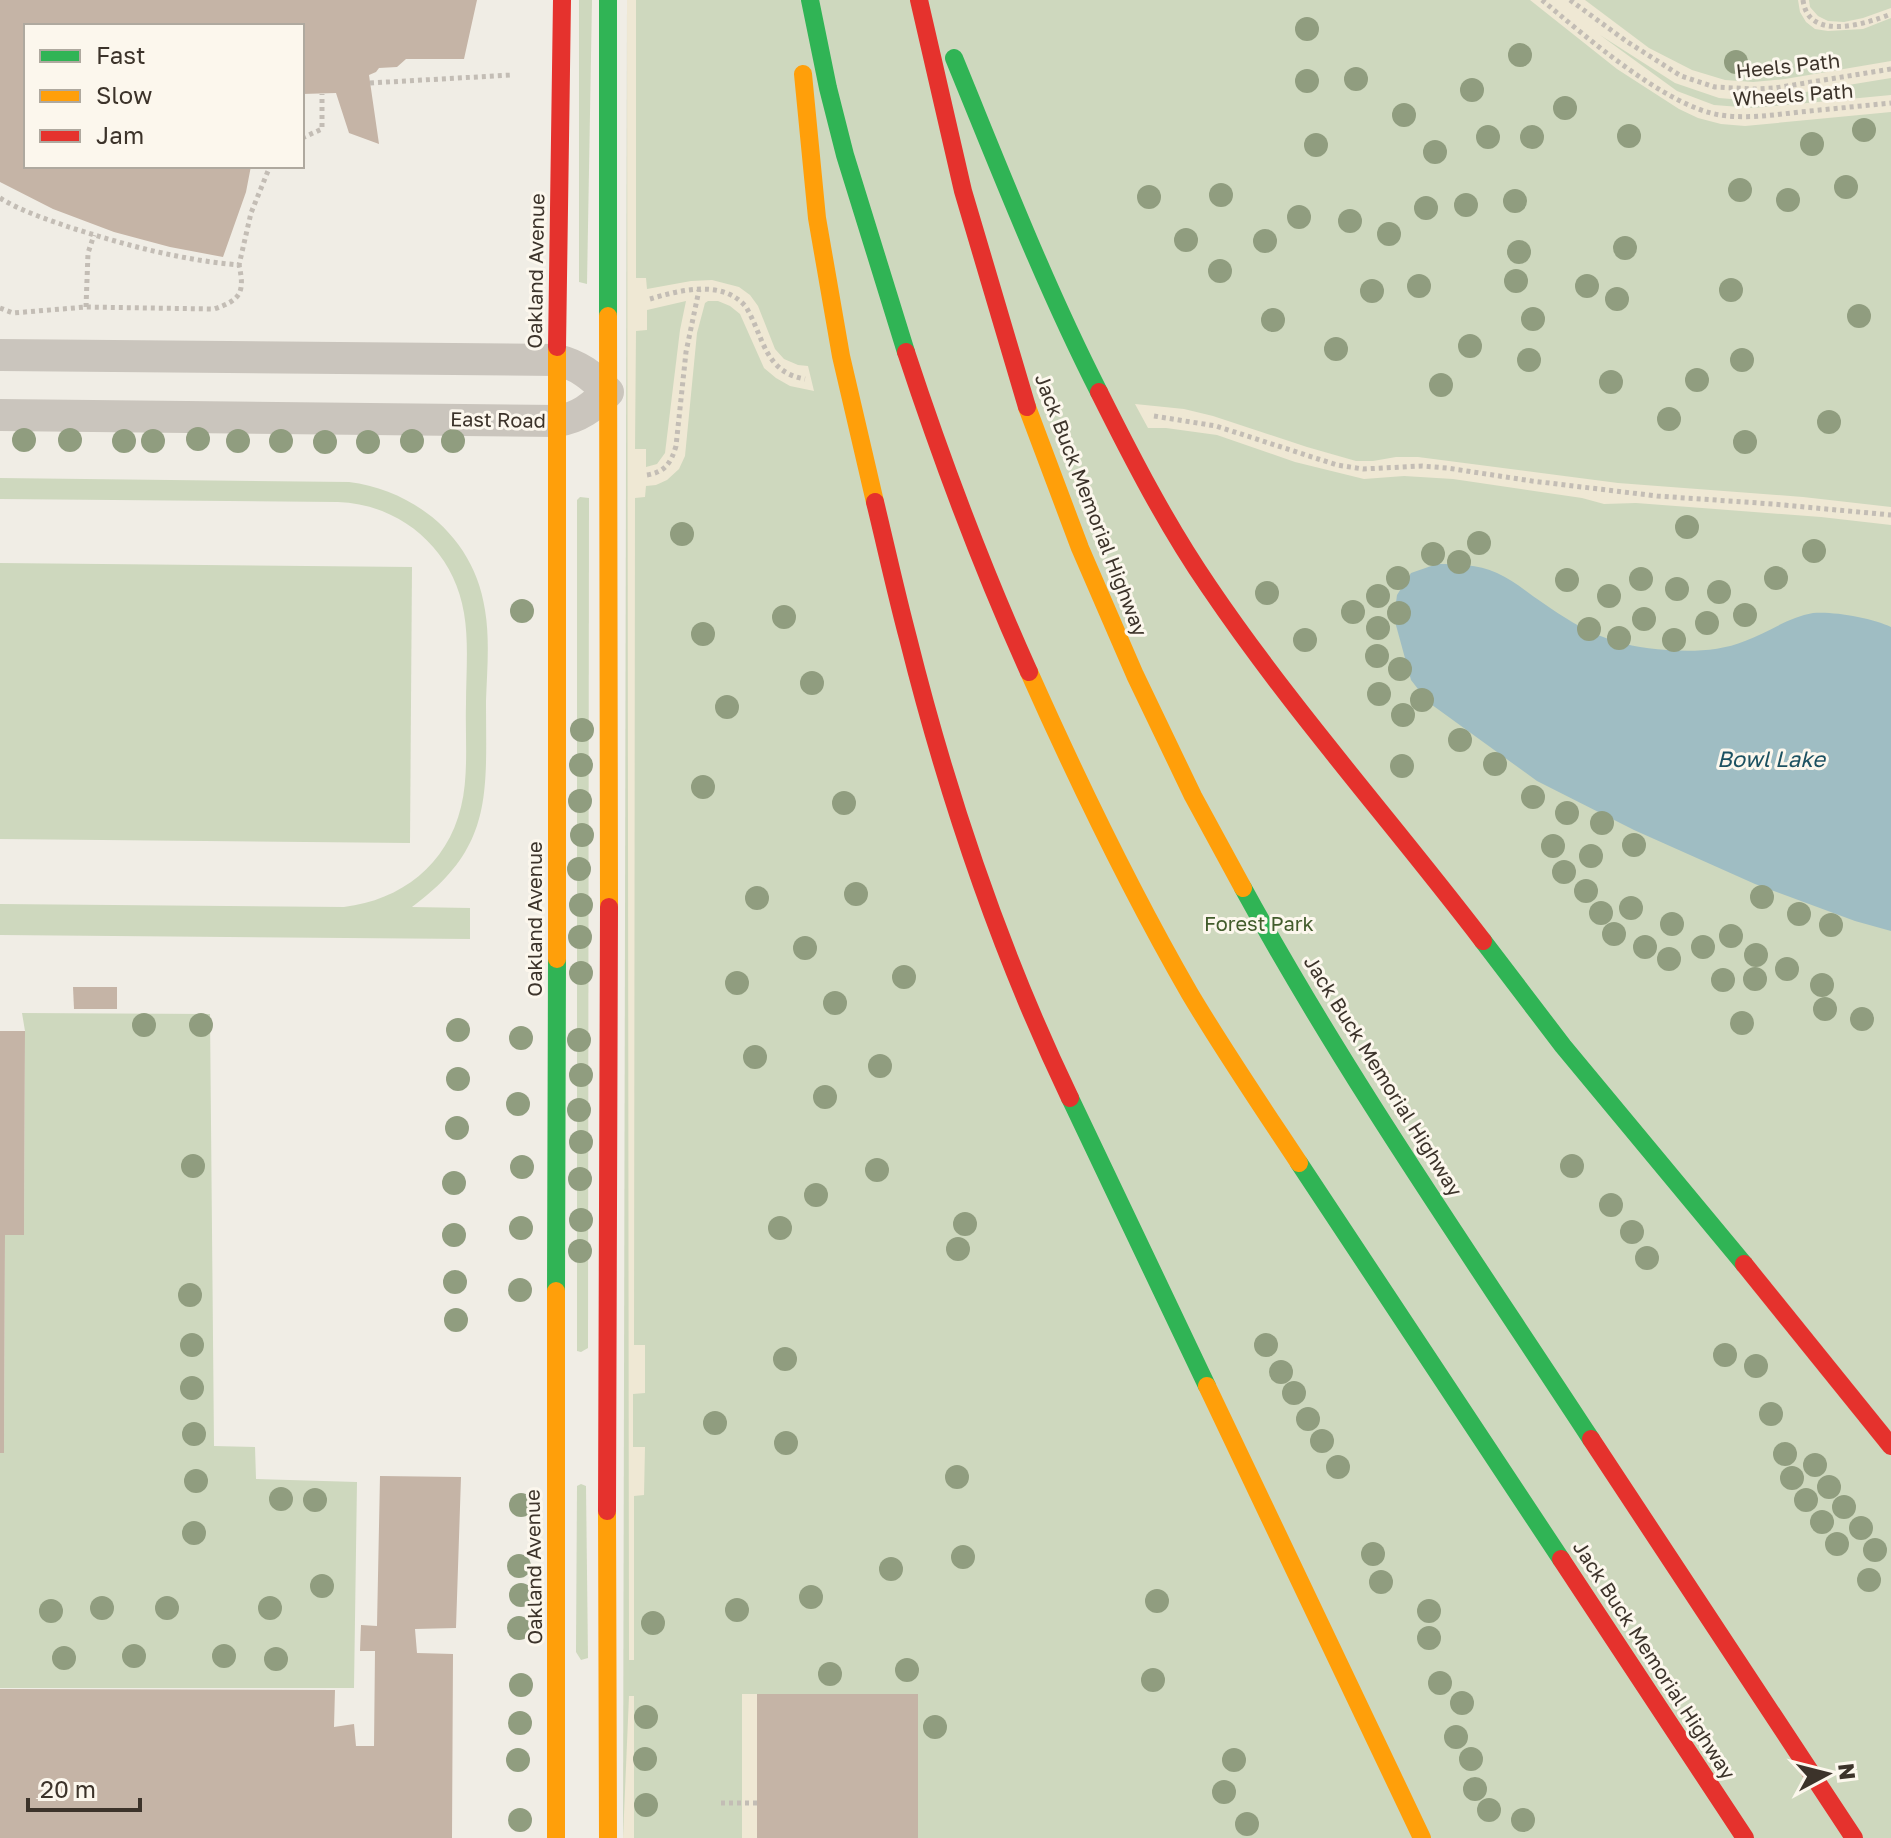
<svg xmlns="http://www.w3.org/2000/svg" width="1891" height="1838" font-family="'Golos Text',sans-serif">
  <rect width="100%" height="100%" fill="#f0ede5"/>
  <g fill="#ced8be">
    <path d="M579,0H592L587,284L579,282Z"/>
    <path d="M627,0H1891V1838H623Z"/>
    <path d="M0,478L349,482C418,491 475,540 485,610C490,640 487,671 486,701C486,794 494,847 412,907L470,908V939L0,935V904L344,907C401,900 447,865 461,807C469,775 465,737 466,704C466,674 469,642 464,613C454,550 401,504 338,502L0,499Z"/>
    <path d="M580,497L589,498L588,1348L581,1352L577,1351V500Z"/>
    <path d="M0,563L412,567L410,843L0,839Z"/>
    <path d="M22,1013L210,1014L214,1446L255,1447L256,1479L357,1482L354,1688H0V1453L4,1452L5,1235L24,1234L25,1031Z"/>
    <path d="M581,1484L586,1486L588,1658L581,1660L576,1652L577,1486Z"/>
  </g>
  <g fill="#efe8d4" fill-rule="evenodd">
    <path d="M627,0H636V278H646L647,289L691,281L712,280L739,287L750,295L758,306L775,349L784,359L798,365L808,366L814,391L790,386L776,378L764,368L740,314L730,306L718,301H708L705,303L697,333L685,456L679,469L667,480L656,485L646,486L645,497L635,498L634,1345H645V1393L633,1394V1447H645L644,1495L634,1496V1660H629ZM686,301L680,330L665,453L657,464L646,467V449H635L636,331L647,330V310Z"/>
    <path d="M1530,0H1585L1649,48L1692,70L1725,80L1753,82L1785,79L1891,61V78L1769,98L1743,100L1719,98L1675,83L1600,35L1677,91L1714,105L1753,108L1891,95V112L1745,126L1721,124L1698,118L1679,109L1617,69Z"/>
    <path d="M1798,0H1809L1810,7L1818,16L1828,21L1844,22L1863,18L1891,8V18L1863,29L1828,31L1815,29L1806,22L1800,12Z"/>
    <path d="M1135,404L1184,409L1213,416L1307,447L1356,461H1373L1396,457H1418L1618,483L1803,497L1891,507V525L1821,517L1636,503L1604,504L1582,498L1453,479L1404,476L1364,479L1295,462L1217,435L1166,428H1148Z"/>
    <rect x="742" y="1694" width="15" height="144"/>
    <path d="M629,1696H634V1838H623Z"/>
  </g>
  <path fill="#9fbdc3" d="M1437,564C1457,564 1477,564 1497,573C1513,580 1528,593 1543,603C1584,632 1616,647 1667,650C1692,652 1721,651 1745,641C1767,633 1789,617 1813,613C1833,611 1873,618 1891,627V931L1855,921L1755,884L1634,830L1537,781L1428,702L1411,680L1394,618L1397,595L1411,573Z"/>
  <g fill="#c5b4a6">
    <path d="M0,0H477L464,59H406L397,67L379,68L376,72L369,75L379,144L349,133L336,93L302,94V26H26V166H251L246,192L223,257L170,247L114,232L53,209L0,182Z"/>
    <path d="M73,987H117V1009H74Z"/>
    <path d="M0,1031H25L24,1235H5L4,1453H0Z"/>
    <path d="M380,1476L461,1477L456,1628L415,1629L417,1653L453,1654L452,1838H0V1689L335,1690L334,1727L354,1724L356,1746H374L375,1651H360L361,1625L377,1626Z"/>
    <rect x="757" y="1694" width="161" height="144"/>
  </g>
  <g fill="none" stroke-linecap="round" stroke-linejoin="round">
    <g stroke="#c3bdb5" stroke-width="5" stroke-dasharray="4 4" stroke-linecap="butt">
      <path d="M1542,0C1585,36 1665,106 1720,115C1747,119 1773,115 1800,112C1830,109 1861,106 1891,103"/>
      <path d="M1570,0L1626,41L1681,76L1715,87L1755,89L1775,88L1891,69"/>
      <path d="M1803,0C1808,42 1866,24 1891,14"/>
      <path d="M370,83L512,75"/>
      <path d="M302,138L322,129V94"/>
      <path d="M0,198C21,211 46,219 69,227C125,245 180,260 239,265L251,213L270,166"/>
      <path d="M650,299C680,290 723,279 746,307C764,337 764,372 805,379"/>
      <path d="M86,307L88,253L94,235"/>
      <path d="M0,308L13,313L86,307L214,309C241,300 245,292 239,265"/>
      <path d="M1154,416L1216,426L1337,465L1363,469L1422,466L1447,468L1532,481L1657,496L1773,504L1891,515"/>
      <path d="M647,475C665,472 671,463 676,446L686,352L699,290"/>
      <path d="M721,1803H757"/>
    </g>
    <path stroke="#cac5bd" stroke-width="32" d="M0,355L557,360C579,365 592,376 608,392C592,407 579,418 557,421L0,415"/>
    <g stroke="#30b455" stroke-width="18">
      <path d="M608,0V316"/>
      <path d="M810,0L828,88L845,155L906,352"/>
      <path d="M954,58C1000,170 1044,284 1099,392"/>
      <path d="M1243,888C1347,1078 1472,1257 1591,1439"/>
      <path d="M1483,941L1563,1046L1744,1264"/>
      <path d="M1070,1098L1207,1386"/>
      <path d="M1299,1163L1561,1559"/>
      <path d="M556,1291L557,959"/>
    </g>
    <g stroke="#ff9f0a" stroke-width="18">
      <path d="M803,74L817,218L841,356L875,502"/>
      <path d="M608,316L609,907"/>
      <path d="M1027,407L1080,548L1135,675L1193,796L1243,888"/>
      <path d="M1029,672C1078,782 1130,890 1190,994C1224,1051 1262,1107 1299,1163"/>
      <path d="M557,959V347"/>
      <path d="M1207,1386L1422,1838"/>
      <path d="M607,1511L608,1838"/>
      <path d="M556,1838V1291"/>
    </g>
    <g stroke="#e5322d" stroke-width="18">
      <path d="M919,0L963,191L1027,407"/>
      <path d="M557,347L562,0"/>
      <path d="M906,352C942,461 982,568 1029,672"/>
      <path d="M1099,392C1132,458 1167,526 1209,587C1293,711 1393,823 1483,941"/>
      <path d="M875,502C886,547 896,593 908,638C947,794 1001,954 1070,1098"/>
      <path d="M1744,1264L1891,1446"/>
      <path d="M1591,1439L1854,1838"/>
      <path d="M607,1511L609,907"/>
      <path d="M1561,1559L1745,1838"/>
    </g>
  </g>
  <g fill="#909d7f">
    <circle cx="1307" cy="29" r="12"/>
    <circle cx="1520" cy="55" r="12"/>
    <circle cx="1736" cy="62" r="12"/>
    <circle cx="1356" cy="79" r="12"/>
    <circle cx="1307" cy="81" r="12"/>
    <circle cx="1472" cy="90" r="12"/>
    <circle cx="1565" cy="108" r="12"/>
    <circle cx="1404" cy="115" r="12"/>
    <circle cx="1864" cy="130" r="12"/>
    <circle cx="1629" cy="136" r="12"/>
    <circle cx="1488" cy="137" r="12"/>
    <circle cx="1532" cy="137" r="12"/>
    <circle cx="1812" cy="144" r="12"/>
    <circle cx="1316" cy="145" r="12"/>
    <circle cx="1435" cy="152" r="12"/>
    <circle cx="1846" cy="187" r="12"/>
    <circle cx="1740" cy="190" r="12"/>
    <circle cx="1221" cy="195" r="12"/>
    <circle cx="1149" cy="197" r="12"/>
    <circle cx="1788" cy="200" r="12"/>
    <circle cx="1515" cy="201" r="12"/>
    <circle cx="1466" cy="205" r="12"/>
    <circle cx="1426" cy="208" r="12"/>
    <circle cx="1299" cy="217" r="12"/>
    <circle cx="1350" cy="221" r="12"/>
    <circle cx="1389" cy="234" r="12"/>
    <circle cx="1186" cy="240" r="12"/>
    <circle cx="1265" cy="241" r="12"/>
    <circle cx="1625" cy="248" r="12"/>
    <circle cx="1519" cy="252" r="12"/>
    <circle cx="1220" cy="271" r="12"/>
    <circle cx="1516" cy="281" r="12"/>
    <circle cx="1419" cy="286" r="12"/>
    <circle cx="1587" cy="286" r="12"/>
    <circle cx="1731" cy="290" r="12"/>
    <circle cx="1372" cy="291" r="12"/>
    <circle cx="1617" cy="299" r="12"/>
    <circle cx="1859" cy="316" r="12"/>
    <circle cx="1533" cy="319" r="12"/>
    <circle cx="1273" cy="320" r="12"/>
    <circle cx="1470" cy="346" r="12"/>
    <circle cx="1336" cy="349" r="12"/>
    <circle cx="1529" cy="360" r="12"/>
    <circle cx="1742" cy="360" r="12"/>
    <circle cx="1697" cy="380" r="12"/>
    <circle cx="1611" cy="382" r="12"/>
    <circle cx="1441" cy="385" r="12"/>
    <circle cx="1669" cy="419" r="12"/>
    <circle cx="1829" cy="422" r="12"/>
    <circle cx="198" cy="439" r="12"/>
    <circle cx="24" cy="440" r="12"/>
    <circle cx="70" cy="440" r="12"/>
    <circle cx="124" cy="441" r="12"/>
    <circle cx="153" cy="441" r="12"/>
    <circle cx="238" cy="441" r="12"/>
    <circle cx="281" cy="441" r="12"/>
    <circle cx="412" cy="441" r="12"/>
    <circle cx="453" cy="441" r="12"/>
    <circle cx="325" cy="442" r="12"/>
    <circle cx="368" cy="442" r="12"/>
    <circle cx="1745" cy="442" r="12"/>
    <circle cx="1687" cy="527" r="12"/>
    <circle cx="682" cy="534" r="12"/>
    <circle cx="1479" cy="543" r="12"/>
    <circle cx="1814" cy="551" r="12"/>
    <circle cx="1433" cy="554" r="12"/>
    <circle cx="1459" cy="562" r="12"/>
    <circle cx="1398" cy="578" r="12"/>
    <circle cx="1776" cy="578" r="12"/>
    <circle cx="1641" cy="579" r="12"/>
    <circle cx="1567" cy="580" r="12"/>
    <circle cx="1677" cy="589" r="12"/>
    <circle cx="1719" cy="592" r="12"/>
    <circle cx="1267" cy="593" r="12"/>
    <circle cx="1378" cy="596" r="12"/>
    <circle cx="1609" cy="596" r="12"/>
    <circle cx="522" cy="611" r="12"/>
    <circle cx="1353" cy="612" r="12"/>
    <circle cx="1399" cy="613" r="12"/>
    <circle cx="1745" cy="615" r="12"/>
    <circle cx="784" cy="617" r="12"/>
    <circle cx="1644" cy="619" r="12"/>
    <circle cx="1707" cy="623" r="12"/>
    <circle cx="1378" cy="628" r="12"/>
    <circle cx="1589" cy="629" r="12"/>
    <circle cx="703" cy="634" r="12"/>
    <circle cx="1619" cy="638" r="12"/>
    <circle cx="1305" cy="640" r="12"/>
    <circle cx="1674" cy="640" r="12"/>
    <circle cx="1377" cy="656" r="12"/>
    <circle cx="1400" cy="669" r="12"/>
    <circle cx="812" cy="683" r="12"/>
    <circle cx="1379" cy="694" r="12"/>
    <circle cx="1422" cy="700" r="12"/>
    <circle cx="727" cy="707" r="12"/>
    <circle cx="1403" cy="715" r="12"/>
    <circle cx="582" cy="730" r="12"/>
    <circle cx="1460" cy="740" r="12"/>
    <circle cx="1495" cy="764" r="12"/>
    <circle cx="581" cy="765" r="12"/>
    <circle cx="1402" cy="766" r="12"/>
    <circle cx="703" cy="787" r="12"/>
    <circle cx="1533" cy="797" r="12"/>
    <circle cx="580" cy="801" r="12"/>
    <circle cx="844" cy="803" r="12"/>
    <circle cx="1567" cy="813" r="12"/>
    <circle cx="1602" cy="823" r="12"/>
    <circle cx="582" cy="835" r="12"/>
    <circle cx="1634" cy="845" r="12"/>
    <circle cx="1553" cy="846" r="12"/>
    <circle cx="1591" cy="856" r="12"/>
    <circle cx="579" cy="869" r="12"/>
    <circle cx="1564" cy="872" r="12"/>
    <circle cx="1586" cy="891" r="12"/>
    <circle cx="856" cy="894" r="12"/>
    <circle cx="1762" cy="897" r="12"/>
    <circle cx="757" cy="898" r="12"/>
    <circle cx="581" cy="905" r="12"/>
    <circle cx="1631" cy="908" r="12"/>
    <circle cx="1601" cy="913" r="12"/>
    <circle cx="1799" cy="914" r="12"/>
    <circle cx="1672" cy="924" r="12"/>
    <circle cx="1831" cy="925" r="12"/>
    <circle cx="1614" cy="934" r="12"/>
    <circle cx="1731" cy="936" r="12"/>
    <circle cx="580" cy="937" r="12"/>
    <circle cx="1645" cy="947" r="12"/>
    <circle cx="1703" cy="947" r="12"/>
    <circle cx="805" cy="948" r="12"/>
    <circle cx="1756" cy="955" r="12"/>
    <circle cx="1669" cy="959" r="12"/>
    <circle cx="1787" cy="969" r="12"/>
    <circle cx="581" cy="973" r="12"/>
    <circle cx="904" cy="977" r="12"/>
    <circle cx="1755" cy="979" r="12"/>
    <circle cx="1723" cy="980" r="12"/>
    <circle cx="737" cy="983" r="12"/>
    <circle cx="1822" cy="985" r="12"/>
    <circle cx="835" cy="1003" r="12"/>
    <circle cx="1825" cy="1009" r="12"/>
    <circle cx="1862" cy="1019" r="12"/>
    <circle cx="1742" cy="1023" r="12"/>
    <circle cx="144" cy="1025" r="12"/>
    <circle cx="201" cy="1025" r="12"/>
    <circle cx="458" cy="1030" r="12"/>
    <circle cx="521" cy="1038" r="12"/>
    <circle cx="579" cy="1040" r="12"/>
    <circle cx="755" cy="1057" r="12"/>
    <circle cx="880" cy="1066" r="12"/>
    <circle cx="581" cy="1075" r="12"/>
    <circle cx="458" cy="1079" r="12"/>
    <circle cx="825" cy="1097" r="12"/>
    <circle cx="518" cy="1104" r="12"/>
    <circle cx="579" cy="1110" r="12"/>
    <circle cx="457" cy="1128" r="12"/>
    <circle cx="581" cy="1142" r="12"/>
    <circle cx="193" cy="1166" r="12"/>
    <circle cx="1572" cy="1166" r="12"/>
    <circle cx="522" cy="1167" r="12"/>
    <circle cx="877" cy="1170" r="12"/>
    <circle cx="580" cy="1179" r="12"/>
    <circle cx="454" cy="1183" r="12"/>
    <circle cx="816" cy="1195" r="12"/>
    <circle cx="1611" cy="1205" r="12"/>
    <circle cx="581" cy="1220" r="12"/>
    <circle cx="965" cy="1224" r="12"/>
    <circle cx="521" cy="1228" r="12"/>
    <circle cx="780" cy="1228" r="12"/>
    <circle cx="1632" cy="1232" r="12"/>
    <circle cx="454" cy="1235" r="12"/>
    <circle cx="958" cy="1249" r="12"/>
    <circle cx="580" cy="1251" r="12"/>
    <circle cx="1647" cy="1258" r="12"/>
    <circle cx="455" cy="1282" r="12"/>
    <circle cx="520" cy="1290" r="12"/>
    <circle cx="190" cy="1295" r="12"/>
    <circle cx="456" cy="1320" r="12"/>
    <circle cx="192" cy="1345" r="12"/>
    <circle cx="1266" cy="1345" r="12"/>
    <circle cx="1725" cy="1355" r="12"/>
    <circle cx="785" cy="1359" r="12"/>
    <circle cx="1756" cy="1366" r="12"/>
    <circle cx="1281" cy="1372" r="12"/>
    <circle cx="192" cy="1388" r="12"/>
    <circle cx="1294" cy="1393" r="12"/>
    <circle cx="1771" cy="1414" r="12"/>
    <circle cx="1308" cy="1419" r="12"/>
    <circle cx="715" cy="1423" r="12"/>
    <circle cx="194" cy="1434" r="12"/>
    <circle cx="1322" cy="1441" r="12"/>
    <circle cx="786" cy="1443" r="12"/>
    <circle cx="1785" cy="1454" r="12"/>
    <circle cx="1815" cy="1465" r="12"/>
    <circle cx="1338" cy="1467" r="12"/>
    <circle cx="957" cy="1477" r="12"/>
    <circle cx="1792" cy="1478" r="12"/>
    <circle cx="196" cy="1481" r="12"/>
    <circle cx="1829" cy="1487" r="12"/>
    <circle cx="281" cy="1499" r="12"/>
    <circle cx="315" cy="1500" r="12"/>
    <circle cx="1806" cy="1500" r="12"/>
    <circle cx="521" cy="1505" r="12"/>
    <circle cx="1844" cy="1507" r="12"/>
    <circle cx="1822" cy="1522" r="12"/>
    <circle cx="1861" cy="1528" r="12"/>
    <circle cx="194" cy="1533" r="12"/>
    <circle cx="1837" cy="1544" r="12"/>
    <circle cx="1875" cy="1550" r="12"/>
    <circle cx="1373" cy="1554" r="12"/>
    <circle cx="963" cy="1557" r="12"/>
    <circle cx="519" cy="1566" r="12"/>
    <circle cx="891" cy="1569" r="12"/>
    <circle cx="1869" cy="1580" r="12"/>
    <circle cx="1381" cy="1582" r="12"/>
    <circle cx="322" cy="1586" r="12"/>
    <circle cx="521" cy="1595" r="12"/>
    <circle cx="811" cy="1597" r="12"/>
    <circle cx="1157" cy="1601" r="12"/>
    <circle cx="102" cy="1608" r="12"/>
    <circle cx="167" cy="1608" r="12"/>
    <circle cx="270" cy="1608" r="12"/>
    <circle cx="737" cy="1610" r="12"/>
    <circle cx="51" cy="1611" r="12"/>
    <circle cx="1429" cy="1611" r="12"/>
    <circle cx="653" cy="1623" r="12"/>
    <circle cx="519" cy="1628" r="12"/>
    <circle cx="1429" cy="1638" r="12"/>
    <circle cx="134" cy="1656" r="12"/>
    <circle cx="224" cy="1656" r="12"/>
    <circle cx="64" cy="1658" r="12"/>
    <circle cx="276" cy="1659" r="12"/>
    <circle cx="907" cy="1670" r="12"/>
    <circle cx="830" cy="1674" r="12"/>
    <circle cx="1153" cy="1680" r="12"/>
    <circle cx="1440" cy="1683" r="12"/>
    <circle cx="521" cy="1685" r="12"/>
    <circle cx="1462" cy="1703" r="12"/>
    <circle cx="646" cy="1717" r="12"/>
    <circle cx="520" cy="1723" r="12"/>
    <circle cx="935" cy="1727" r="12"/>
    <circle cx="1456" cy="1737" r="12"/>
    <circle cx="645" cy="1759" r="12"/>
    <circle cx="1471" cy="1759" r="12"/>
    <circle cx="518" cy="1760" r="12"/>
    <circle cx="1234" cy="1760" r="12"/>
    <circle cx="1475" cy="1789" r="12"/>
    <circle cx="1224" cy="1792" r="12"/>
    <circle cx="646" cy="1805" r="12"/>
    <circle cx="1489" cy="1810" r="12"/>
    <circle cx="520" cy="1820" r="12"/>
    <circle cx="1523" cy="1820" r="12"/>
    <circle cx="1247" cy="1824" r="12"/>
  </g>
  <g text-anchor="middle" stroke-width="6" stroke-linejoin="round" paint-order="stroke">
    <g font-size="20" fill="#3c332a" stroke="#fcf7ed">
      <text transform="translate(1788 66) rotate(-6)" y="7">Heels Path</text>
      <text transform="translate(1793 95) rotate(-4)" y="7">Wheels Path</text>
      <text transform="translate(536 271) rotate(-89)" y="7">Oakland Avenue</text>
      <text transform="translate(498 420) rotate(1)" y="7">East Road</text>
      <text transform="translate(1091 505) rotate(69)" y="7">Jack Buck Memorial Highway</text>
      <text transform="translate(535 919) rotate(-90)" y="7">Oakland Avenue</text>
      <text transform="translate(1383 1076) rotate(58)" y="7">Jack Buck Memorial Highway</text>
      <text transform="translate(534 1567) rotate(-91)" y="7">Oakland Avenue</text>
      <text transform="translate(1654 1660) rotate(57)" y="7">Jack Buck Memorial Highway</text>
    </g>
    <g font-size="20" fill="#425c2c" stroke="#fcf7ed">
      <text x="1259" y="931">Forest Park</text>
    </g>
    <g font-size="22" font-style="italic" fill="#1c5161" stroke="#fcf7ed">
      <text x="1771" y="767">Bowl Lake</text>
    </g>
  </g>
  <rect x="24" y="24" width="280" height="144" fill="#fcf7ed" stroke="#afa99f" stroke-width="2"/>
  <rect x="40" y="50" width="40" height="12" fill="#30b455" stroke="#afa99f" stroke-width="2"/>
  <text x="96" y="64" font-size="24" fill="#3c332a">Fast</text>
  <rect x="40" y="90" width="40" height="12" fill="#ff9f0a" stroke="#afa99f" stroke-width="2"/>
  <text x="96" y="104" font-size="24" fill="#3c332a">Slow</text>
  <rect x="40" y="130" width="40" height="12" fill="#e5322d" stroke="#afa99f" stroke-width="2"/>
  <text x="96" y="144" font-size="24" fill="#3c332a">Jam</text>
  <g transform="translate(1827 1774) rotate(83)" stroke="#fcf7ed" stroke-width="6" paint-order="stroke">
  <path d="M0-6L14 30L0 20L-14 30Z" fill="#3c332a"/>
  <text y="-12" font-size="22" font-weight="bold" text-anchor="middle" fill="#3c332a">N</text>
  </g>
  <path d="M28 1798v12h112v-12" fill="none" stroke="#3c332a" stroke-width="4"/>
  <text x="40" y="1798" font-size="24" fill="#3c332a" stroke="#fcf7ed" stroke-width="6" paint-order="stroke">20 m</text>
</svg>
